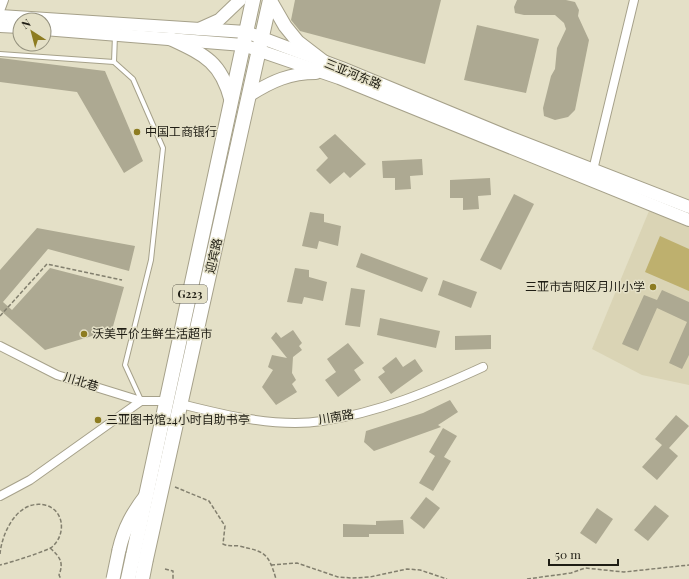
<svg xmlns="http://www.w3.org/2000/svg" width="689" height="579" font-family="'Playfair Display','Noto Sans SC',serif">
  <rect width="100%" height="100%" fill="#e4e0c7"/>
  <path fill="#dad4b5" d="M649,211L689,226V385L642,375L592,349Z"/>
  <path fill="#beb06e" d="M660,236L689,249V291L645,272Z"/>
  <g fill="#ada992">
    <path d="M295,0H441L425,64L300,31L291,20Z"/>
    <path d="M517,0H566L575,2L579,10L578,16L589,40L575,110L568,117L555,120L544,116L543,108L551,76L555,69L557,48L566,29L564,23L555,15H524L515,13L514,7Z"/>
    <path d="M477,25L539,39L526,93L464,80Z"/>
    <path d="M0,58L105,71L143,161L124,173L77,92L0,82Z"/>
    <path d="M335,134L366,164L350,178L344,172L330,184L316,170L328,158L319,147Z"/>
    <path d="M422,159L423,175L410,176L411,189L395,190V178H383L382,161Z"/>
    <path d="M490,178L491,195L478,196L479,209L463,210V198H450V180Z"/>
    <path d="M514,194L534,204L501,270L480,260Z"/>
    <path d="M310,212L324,214V222L341,226L338,246L319,241L317,249L302,246Z"/>
    <path d="M37,228L135,246L129,271L48,249L3,302L12,310L50,268L124,287L112,330L45,350L0,310V270Z"/>
    <path d="M361,253L428,278L422,292L356,267Z"/>
    <path d="M295,268L309,270V277L327,282L323,301L304,297L302,304L287,302Z"/>
    <path d="M443,280L477,292L471,308L438,295Z"/>
    <path d="M351,288L365,290L360,327L345,325Z"/>
    <path d="M662,290L689,302V355L682,369L669,363L687,322L657,308L638,351L622,344L644,295L657,300Z"/>
    <path d="M380,318L440,331L436,348L377,335Z"/>
    <path d="M293,330L302,343L299,346L302,350L293,357L292,373L296,380L292,384L297,392L276,405L262,387L273,370L268,367L272,355L287,358L271,338L276,332L281,338Z"/>
    <path d="M491,335V349L455,350V336Z"/>
    <path d="M348,343L364,363L354,370L361,380L338,397L325,380L336,372L327,359Z"/>
    <path d="M396,357L403,367L415,359L423,371L391,394L378,377L385,372L382,368Z"/>
    <path d="M450,400L458,412L438,425L441,427L374,451L364,442L366,431L423,413Z"/>
    <path d="M676,415L689,426L669,448L678,456L657,480L642,467L662,445L655,439Z"/>
    <path d="M443,428L457,436L444,457L451,461L433,491L419,483L435,456L429,452Z"/>
    <path d="M426,497L440,508L424,529L410,518Z"/>
    <path d="M655,505L669,516L648,541L634,530Z"/>
    <path d="M597,508L613,519L596,544L580,533Z"/>
    <path d="M403,520L404,534H369V537H343V524L376,525V521Z"/>
  </g>
  <g fill="none" stroke-linecap="round" stroke-linejoin="round">
    <g stroke="#a6a18a" stroke-width="6">
      <g id="service">
        <path d="M115,35L114,62L133,79L163,148L151,260L125,365L141,400"/>
        <path d="M0,54L114,62"/>
      </g>
    </g>
    <g stroke="#a6a18a" stroke-width="10">
      <g id="minor">
        <path d="M0,11L4,0"/>
        <path d="M593,170L634,0"/>
        <path d="M0,346L57,375L141,401H167"/>
        <path d="M181,404C224,415 278,428 322,421C378,413 433,390 483,367"/>
        <path d="M0,496L30,480L141,401"/>
      </g>
    </g>
    <g stroke="#a6a18a" stroke-width="14">
      <g id="secondary">
        <path d="M0,16L246,32L342,68L509,137L689,207"/>
        <path d="M0,26L20,27"/>
        <path d="M44,29L243,45L339,78L689,220"/>
        <path d="M199,29L219,20L240,0"/>
        <path d="M250,95C272,81 290,73 316,73"/>
      </g>
    </g>
    <g stroke="#a6a18a" stroke-width="15">
      <g id="primary">
        <path d="M270,0L285,26L298,42L324,62"/>
        <path d="M171,39C205,55 221,62 231,100"/>
        <path d="M119,550C124,528 133,512 147,494"/>
      </g>
    </g>
    <g stroke="#a6a18a" stroke-width="16">
      <g id="trunk">
        <path d="M133,556L253,0"/>
        <path d="M146,559L270,0"/>
      </g>
    </g>
    <g stroke="#827f6e" stroke-width="1.5" stroke-dasharray="4 2" stroke-linecap="butt">
      <path d="M0,316L47,264L122,280"/>
      <path d="M175,487L209,501L225,526L223,544C229,547 233,545 239,546C265,552 268,552 276,579"/>
      <path d="M50,548C60,557 64,562 59,575L61,579"/>
      <path d="M0,554C2,532 18,499 45,505C65,510 66,535 52,547C47,551 9,563 0,565"/>
      <path d="M271,565L297,563L338,577L352,578L370,577L407,569L420,570L447,579"/>
      <path d="M165,569L173,571V579"/>
      <path d="M527,579L571,573L585,568L624,572L689,565"/>
    </g>
    <use href="#service" stroke="#fff" stroke-width="4"/>
    <use href="#minor" stroke="#fff" stroke-width="8"/>
    <use href="#secondary" stroke="#fff" stroke-width="12"/>
    <use href="#primary" stroke="#fff" stroke-width="13"/>
    <use href="#trunk" stroke="#fff" stroke-width="14"/>
    <g stroke="#a6a18a" stroke-width="15" stroke-linecap="butt">
      <path id="primary-bridge" d="M113,579L119,550"/>
    </g>
    <g stroke="#a6a18a" stroke-width="16" stroke-linecap="butt">
      <g id="trunk-bridge">
        <path d="M128,579L133,556"/>
        <path d="M142,579L146,559"/>
      </g>
    </g>
    <use href="#primary-bridge" stroke="#fff" stroke-width="13"/>
    <use href="#trunk-bridge" stroke="#fff" stroke-width="14"/>
  </g>
  <g fill="#8d7c21" stroke="#e4e0c7" stroke-width="1.5">
    <circle cx="137" cy="132" r="4"/>
    <circle cx="653" cy="287" r="4"/>
    <circle cx="84" cy="334" r="4"/>
    <circle cx="98" cy="420" r="4"/>
  </g>
  <g text-anchor="middle" stroke-width="3" stroke-linejoin="round" paint-order="stroke">
    <rect fill="#e4e0c7" stroke="#5a584a" stroke-width="1" x="173" y="285" width="34" height="18" rx="3"/>
    <g font-size="11" font-weight="bold" fill="#1f1d14">
      <text x="190" y="298">G223</text>
    </g>
    <g font-size="12" fill="#1f1d14" stroke="#e4e0c7">
      <text transform="translate(353 74) rotate(22)" y="4">三亚河东路</text>
      <text transform="translate(214 256) rotate(-77)" y="4">迎宾路</text>
      <text transform="translate(81 382) rotate(17)" y="4">川北巷</text>
      <text transform="translate(336 417) rotate(-10)" y="4">川南路</text>
    </g>
    <g font-size="12" fill="#1f1d14" stroke="#e4e0c7" text-anchor="start">
      <text x="145" y="136">中国工商银行</text>
      <text x="645" y="291" text-anchor="end">三亚市吉阳区月川小学</text>
      <text x="92" y="338">沃美平价生鲜生活超市</text>
      <text x="106" y="424">三亚图书馆24小时自助书亭</text>
    </g>
  </g>
  <g transform="translate(32 32) rotate(324)"><circle r="19" fill="#e4e0c7" stroke="#95927f"/>
  <path d="M0-3L7 15L0 10L-7 15Z" fill="#8d7c21"/>
  <text y="-6" font-size="11" font-weight="bold" text-anchor="middle" fill="#1f1d14">N</text>
  </g>
  <path d="M549 559v6h69v-6" fill="none" stroke="#1f1d14" stroke-width="2"/>
  <text x="555" y="559" font-size="12" fill="#1f1d14" stroke="#e4e0c7" stroke-width="3" paint-order="stroke">50 m</text>
</svg>
